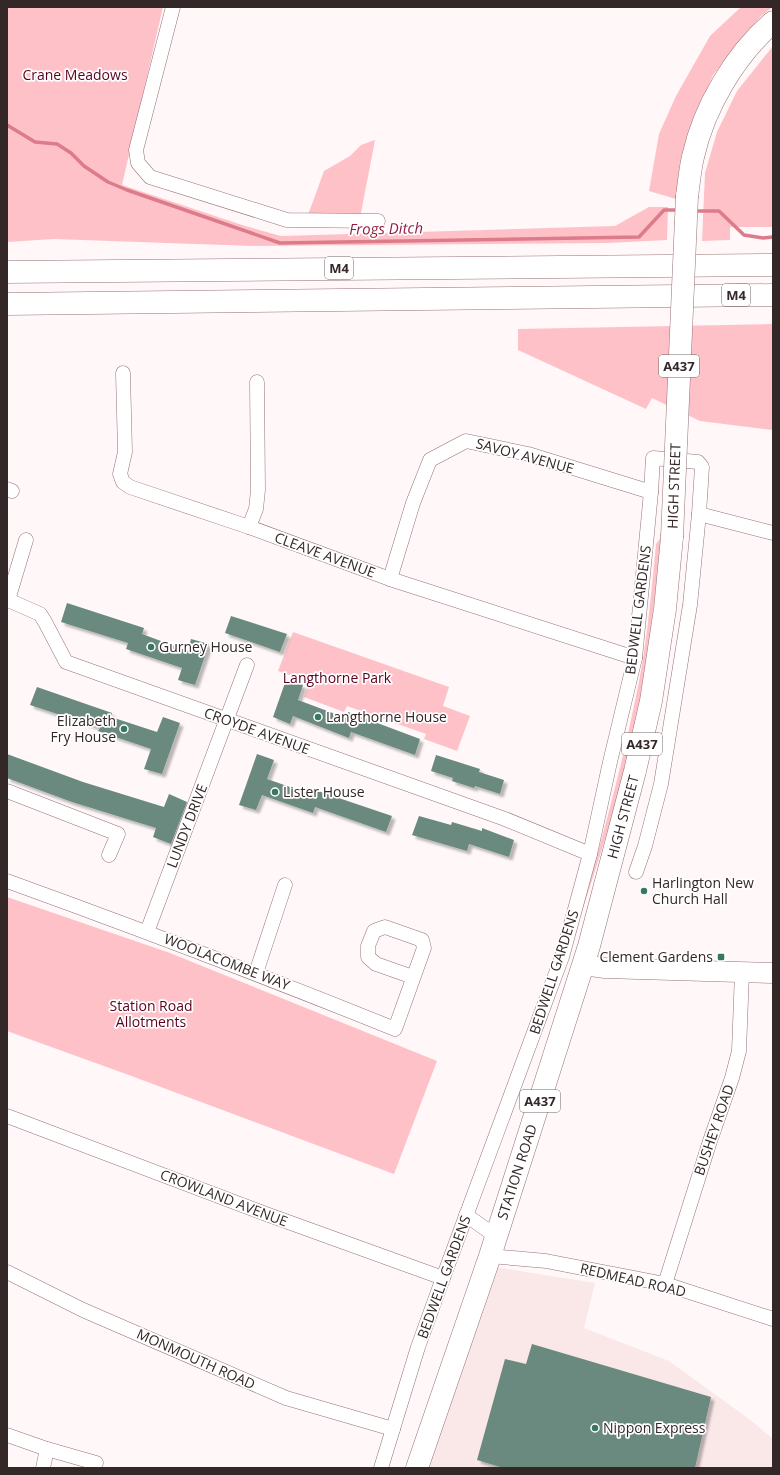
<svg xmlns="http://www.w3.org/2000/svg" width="780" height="1475" font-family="'Open Sans',sans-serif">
  <defs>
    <filter id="shadow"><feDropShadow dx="3.5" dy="3.5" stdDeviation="1" flood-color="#0004"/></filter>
  </defs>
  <rect width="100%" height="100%" fill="#fff7f8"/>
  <path fill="#fae8e9" d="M495,1267L595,1283L584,1328L669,1361L749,1419L773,1439V1468H425Z"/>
  <g fill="#ffc1c8">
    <path d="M7,7H163L122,185L242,225L281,236L615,226L649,207H668L667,240L607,243L253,246L54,239L7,242Z"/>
    <path d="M741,7H773L761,16L713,75L687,138L676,199L649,191L659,134L676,96L710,36Z"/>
    <path d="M773,46V227H730V240L702,241L705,173L717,132L737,91Z"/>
    <path d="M375,140L360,218L308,215L324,171L350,156L361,145Z"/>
    <path d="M773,324V430L700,421L652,398L646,409L518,350V329Z"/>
    <path d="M661,537C655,602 647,667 634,732C620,797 598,861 578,924C598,852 619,779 634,706C646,653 651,598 656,544Z"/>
    <path d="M293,632L449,687L443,706L470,716L457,751L424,739L426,734L347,706L344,712L304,697L309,682L278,671Z"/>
    <path d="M7,897L170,953L437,1061L394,1174L126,1074L7,1031Z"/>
  </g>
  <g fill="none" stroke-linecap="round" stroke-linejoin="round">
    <g stroke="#dc7b8a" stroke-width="3.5">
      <path d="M7,125L35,142L57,144L71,153L84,166L108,182L127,190L280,243L639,237L664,210H679"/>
      <path d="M693,211H719L744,235L763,238L773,237"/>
    </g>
  </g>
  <g fill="#6a8a7f" filter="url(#shadow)">
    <path d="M67,603L144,628L142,634L188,651L191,639L209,644L195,685L178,680L182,668L126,649L128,643L61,622Z"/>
    <path d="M231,616L287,634L280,652L225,633Z"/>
    <path d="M286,680L303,685L298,700L346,718L348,712L420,739L415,755L351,732L349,738L293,716L290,724L273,717Z"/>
    <path d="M37,687L112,713L111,717L157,732L163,717L180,723L162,774L144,769L151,749L98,731L100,728L30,705Z"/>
    <path d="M7,754L83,782L164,807L169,794L187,802L171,844L153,837L156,828L72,802L7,778Z"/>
    <path d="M257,754L274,760L267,779L313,795L315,790L392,816L386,832L315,807L313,813L262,795L256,810L239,805Z"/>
    <path d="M436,755L480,769L479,772L504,780L500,794L475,786L474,788L452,781L453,778L431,771Z"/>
    <path d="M419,816L451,825L452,822L482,831V828L514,840L509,857L469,844L467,851L412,835Z"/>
    <path d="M532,1344L711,1397L695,1468H500V1467L477,1460L505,1359L526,1364Z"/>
  </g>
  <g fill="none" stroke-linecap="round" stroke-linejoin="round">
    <g stroke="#947478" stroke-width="15">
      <g id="street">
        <path d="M173,7L136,150L138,163L150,177L287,220L378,221"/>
        <path d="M123,373L125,452L120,474L123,482L130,487L249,527L390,579L635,658"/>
        <path d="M7,489L12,491"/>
        <path d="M699,514L773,533"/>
        <path d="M249,527L256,509L258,490L257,382"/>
        <path d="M26,540L8,600L40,614L45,622L66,662L505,819L590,854"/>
        <path d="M390,579L413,503L430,460L466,441L528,454L651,492"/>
        <path d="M7,791L118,834L109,855"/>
        <path d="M7,881C137,928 266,977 395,1029L424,948L422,940L385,927L374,931L368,946V957L376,964L413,977"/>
        <path d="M147,932L247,665"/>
        <path d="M256,973L285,885"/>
        <path d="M7,1116L266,1214L443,1278"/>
        <path d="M466,1215L497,1237"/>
        <path d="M490,1256L546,1261L665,1284L773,1319"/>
        <path d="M7,1272L83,1310L286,1398L393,1429"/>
        <path d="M665,1284L710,1141L732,1078L739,1051L742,972"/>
        <path d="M7,1435L47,1449L96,1463"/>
        <path d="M43,1468L47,1449"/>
        <path d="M381,1468L418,1347L443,1278L562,957L590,854L610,762L635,658L651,492L653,458L698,462L702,467L699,514L690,605L661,784L645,846L636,872"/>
      </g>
    </g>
    <g stroke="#947478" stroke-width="21">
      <path id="secondary" d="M583,965L605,968L773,973"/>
    </g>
    <g stroke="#947478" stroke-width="23">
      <g id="primary">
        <path d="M687,196C689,183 690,169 693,157C704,107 735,55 773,22"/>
        <path d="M417,1468L490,1256L589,946L635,771L651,701L665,609L672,537"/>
      </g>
    </g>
    <g stroke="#947478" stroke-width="23">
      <g id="highway">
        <path d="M7,272L773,265"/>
        <path d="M7,304L773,295"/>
      </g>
    </g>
    <use href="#street" stroke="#fff" stroke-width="14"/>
    <use href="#secondary" stroke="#fff" stroke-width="20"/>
    <use href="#primary" stroke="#fff" stroke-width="22"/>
    <use href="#highway" stroke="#fff" stroke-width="22"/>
    <g stroke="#947478" stroke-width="23" stroke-linecap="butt">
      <path id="primary-bridge" d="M672,537L687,196"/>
    </g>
    <use href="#primary-bridge" stroke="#fff" stroke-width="22"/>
  </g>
  <g fill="#387764" stroke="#fff" stroke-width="1.5">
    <circle cx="151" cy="647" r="4"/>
    <circle cx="318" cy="717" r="4"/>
    <circle cx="124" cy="729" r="4"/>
    <circle cx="275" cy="792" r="4"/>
    <circle cx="644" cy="891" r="4"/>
    <rect x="717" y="953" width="8" height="8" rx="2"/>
    <circle cx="595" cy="1428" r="4"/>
  </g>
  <g text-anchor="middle" stroke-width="3.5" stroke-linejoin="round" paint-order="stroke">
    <g fill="#fff" stroke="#716868" stroke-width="1">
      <rect x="325" y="257" width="28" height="22" rx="3"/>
      <rect x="722" y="284" width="28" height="22" rx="3"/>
      <rect x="659" y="355" width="40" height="22" rx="3"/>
      <rect x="622" y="733" width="40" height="22" rx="3"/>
      <rect x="520" y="1090" width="40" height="22" rx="3"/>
    </g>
    <g font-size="13" font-weight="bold" fill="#342728">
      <text x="339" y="273">M4</text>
      <text x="736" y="300">M4</text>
      <text x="679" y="371">A437</text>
      <text x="642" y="749">A437</text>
      <text x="540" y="1106">A437</text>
    </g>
    <g font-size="14" fill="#59001d" stroke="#fff">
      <text x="75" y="80">Crane Meadows</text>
      <text x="337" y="683">Langthorne Park</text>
      <text x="151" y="1011">Station Road<tspan x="151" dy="16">Allotments</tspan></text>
    </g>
    <g font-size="14" fill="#342728" stroke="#fff">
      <text transform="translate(525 456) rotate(15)" y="5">SAVOY AVENUE</text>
      <text transform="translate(674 486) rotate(-88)" y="5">HIGH STREET</text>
      <text transform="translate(325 555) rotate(20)" y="5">CLEAVE AVENUE</text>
      <text transform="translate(638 610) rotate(-83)" y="5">BEDWELL GARDENS</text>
      <text transform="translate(257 731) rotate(20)" y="5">CROYDE AVENUE</text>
      <text transform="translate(623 817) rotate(-75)" y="5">HIGH STREET</text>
      <text transform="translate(187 826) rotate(-69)" y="5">LUNDY DRIVE</text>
      <text transform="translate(227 962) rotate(21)" y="5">WOOLACOMBE WAY</text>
      <text transform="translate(554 972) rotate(-72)" y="5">BEDWELL GARDENS</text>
      <text transform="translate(714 1130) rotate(-71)" y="5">BUSHEY ROAD</text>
      <text transform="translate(517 1172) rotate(-72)" y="5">STATION ROAD</text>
      <text transform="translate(224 1198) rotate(21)" y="5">CROWLAND AVENUE</text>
      <text transform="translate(444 1277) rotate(-70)" y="5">BEDWELL GARDENS</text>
      <text transform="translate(633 1280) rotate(13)" y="5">REDMEAD ROAD</text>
      <text transform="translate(196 1359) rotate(24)" y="5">MONMOUTH ROAD</text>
    </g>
    <g font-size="14" fill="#342728" stroke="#fff" text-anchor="start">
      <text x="159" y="652">Gurney House</text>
      <text x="326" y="722">Langthorne House</text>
      <text x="116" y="726" text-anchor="end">Elizabeth<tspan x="116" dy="16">Fry House</tspan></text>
      <text x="283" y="797">Lister House</text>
      <text x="652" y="888">Harlington New<tspan x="652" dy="16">Church Hall</tspan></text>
      <text x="713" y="962" text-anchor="end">Clement Gardens</text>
      <text x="603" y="1433">Nippon Express</text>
    </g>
    <g font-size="15" font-style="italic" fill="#911c3d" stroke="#fff">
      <text transform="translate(386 229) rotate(-1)" y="5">Frogs Ditch</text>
    </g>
  </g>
  <rect width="780" height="1475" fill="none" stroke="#342728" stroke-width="16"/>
</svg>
